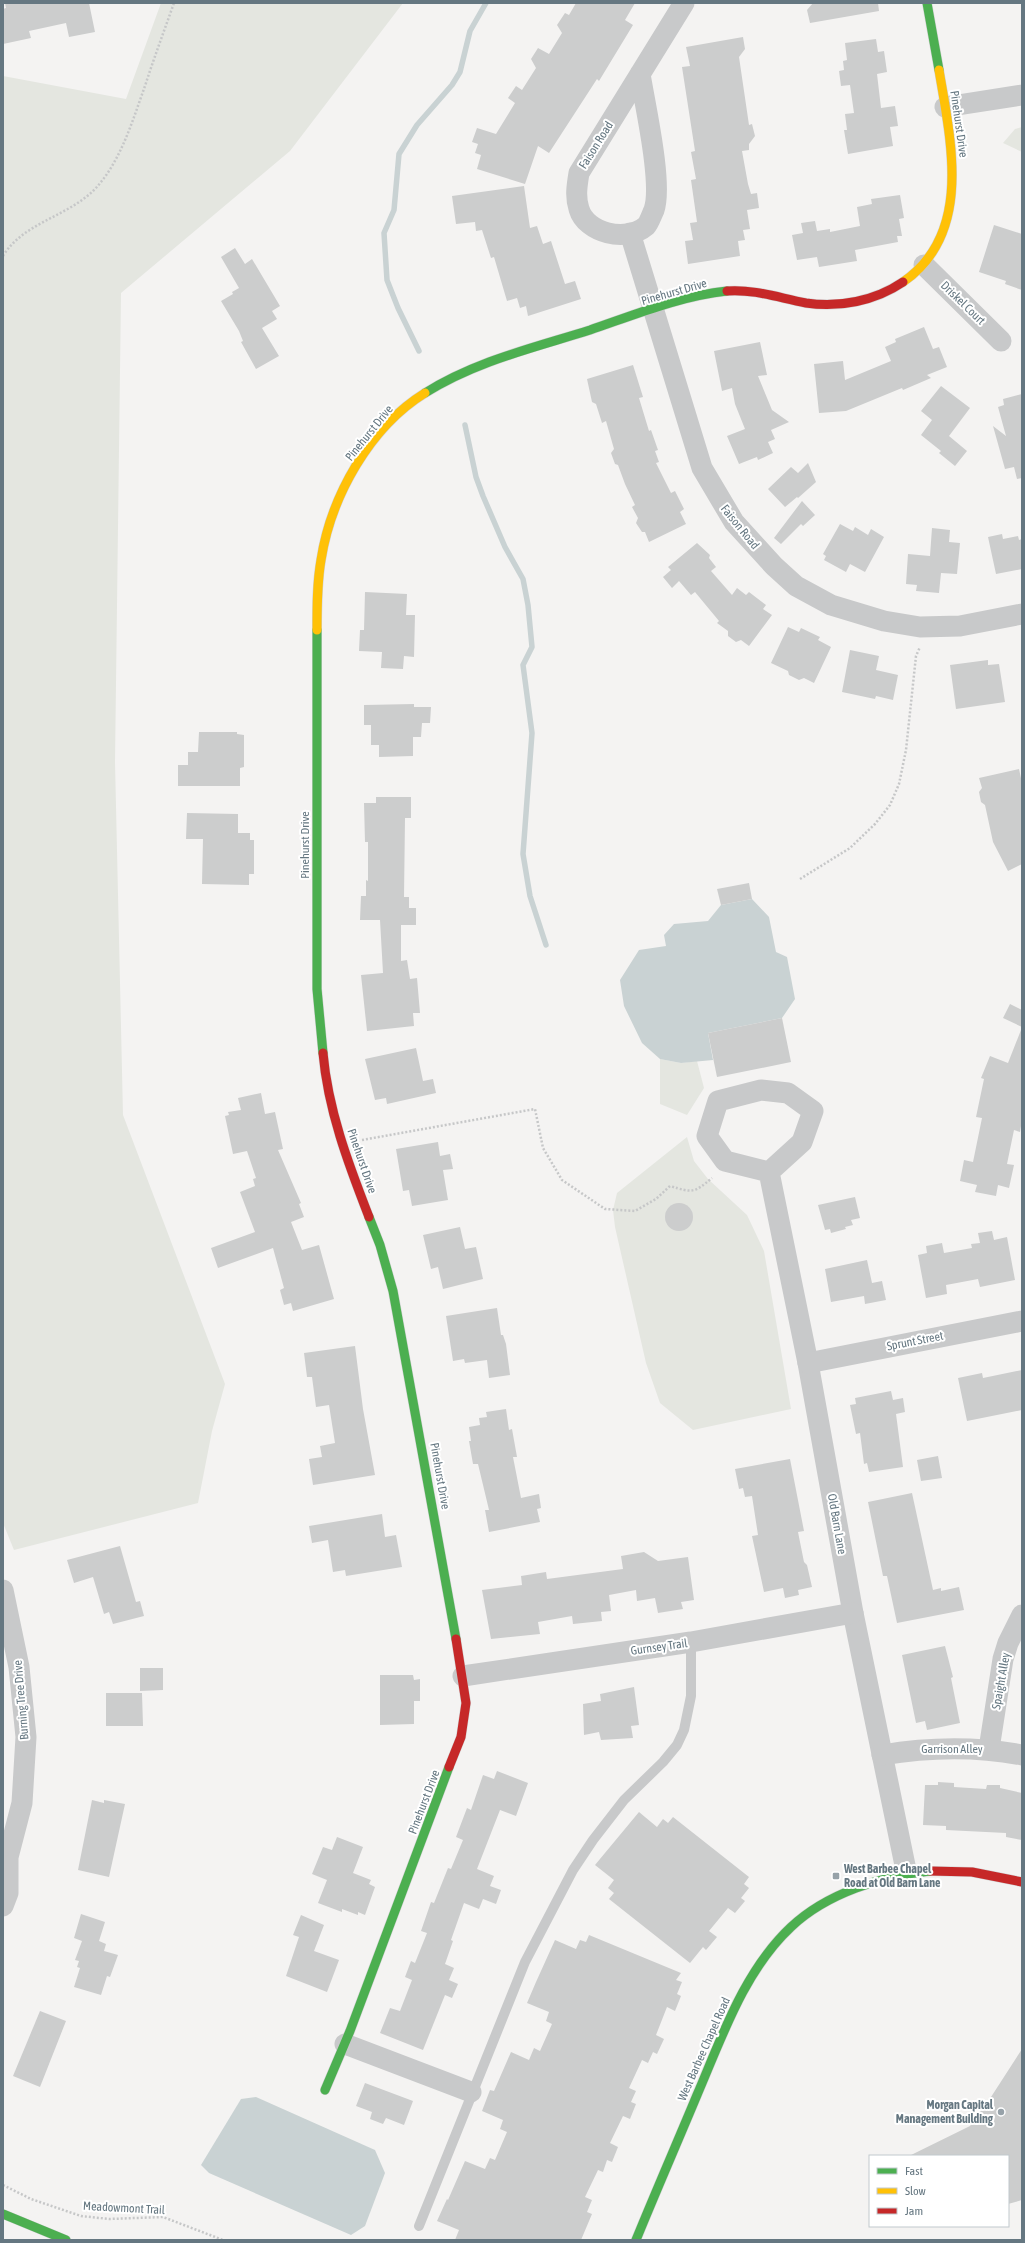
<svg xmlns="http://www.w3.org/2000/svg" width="1025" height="2243" font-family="'Asap Condensed',sans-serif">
  <rect width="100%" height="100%" fill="#f4f3f2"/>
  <g fill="#e4e6e0">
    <path d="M161,3H403L290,151L121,293L115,762L123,1115L225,1384L212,1431L198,1503L14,1550L3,1523V76L126,99Z"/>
    <path d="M1022,127V152L1003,143L1015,129Z"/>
    <path d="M660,1059L681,1063L697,1061L704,1088L687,1115L660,1104Z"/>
    <path d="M687,1137L694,1161L708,1179L747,1215L764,1251L791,1409L693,1430L660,1403L646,1363L615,1227L613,1210L617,1193Z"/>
  </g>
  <g fill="#c9d2d3">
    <path d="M752,899L769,917L776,952L787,957L795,999L782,1018L708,1033L713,1060L681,1063L660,1059L642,1043L624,1006L620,980L639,950L666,946L664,935L674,924L708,921L721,905Z"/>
    <path d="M256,2097L375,2150L385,2173L365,2226L351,2235L209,2173L201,2165L241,2099Z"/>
  </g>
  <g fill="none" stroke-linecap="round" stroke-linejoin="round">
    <g stroke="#c9d2d3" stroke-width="5.5">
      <path d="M419,351L398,308L387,280L384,233L394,210L399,154L417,125L452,85L460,72L470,31L486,3"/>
      <path d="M465,425L476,477L483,496L505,547L523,579L528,605L532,647L523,665L532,733L523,854L530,896L546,945"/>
    </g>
  </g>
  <g fill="#cccdcd">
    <path d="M5,3H89L95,32L69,37L66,23L29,31L31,38L3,44V9L6,8Z"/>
    <path d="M576,3H635L625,20L633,25L599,81L597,79L549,153L538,146L525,184L477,169L481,155L475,153L478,144L472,142L477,128L496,134L515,103L508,98L516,86L522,90L536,68L531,59L538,48L549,54L562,33L557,25L565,13L569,15Z"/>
    <path d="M813,3H878L879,11L810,23L807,10Z"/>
    <path d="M743,37L745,49L739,57L749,125L752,124L755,136L749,144V150L742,151L748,184L751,194L757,193L759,208L747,210L750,229L743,230L745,240L738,241L740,256L688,264L685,241L693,240L690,223L697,222L691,180L696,179L691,152L695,151L682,67L690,66L686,47Z"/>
    <path d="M876,39L878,52L884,51L887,72L877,74L881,108L895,106L898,126L890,127L893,146L848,154L844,130H847L845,114L854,113L850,85L841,86L839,71L844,70L843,61L847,60L845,43Z"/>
    <path d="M524,186L530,228L537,226L543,244L551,241L565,284L575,281L581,299L528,316L526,306L520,308L517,298L507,301L494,257L491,258L482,230L476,231L475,222L456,224L452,196Z"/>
    <path d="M900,195L904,218L899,219L902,236H897L898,242L855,250L857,261L819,267L817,257L797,260L792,235L803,233L801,223L815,221L817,231L830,229V232L860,226L857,207L872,204L871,199Z"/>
    <path d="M994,225L1022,234V290L1005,284L1006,281L979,272Z"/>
    <path d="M235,248L245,264L252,259L280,306L272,311L277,319L262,328L279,356L256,369L241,342L243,341L239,331L221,301L233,294L232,292L239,288L221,257Z"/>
    <path d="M924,327L933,349L939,347L947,367L927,375L931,378L903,390L902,388L846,411L819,413L814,364L843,361L845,380L891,361L885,347L896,342L895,339Z"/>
    <path d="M760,342L767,375L758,376L772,410L789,422L771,430L775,439L768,442L773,453L758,460L757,457L739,464L727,436L745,429L735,404L732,388L722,391L714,351Z"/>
    <path d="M633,365L643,397L639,398L649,431L651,430L658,450L655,451L659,462L656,463L671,493L675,491L684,509L680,512L686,524L649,542L645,532H642L636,523L638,518L632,507L635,505L625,484L618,465L615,464L611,453L614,449L606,421L602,423L596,404L592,402L587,379Z"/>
    <path d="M941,386L970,408L949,436L967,451L955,466L939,453L941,451L921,435L932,420L921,411Z"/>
    <path d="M1022,394V478L1017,479L1014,467L1005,469L993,426L1006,436L998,407L1004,405L1003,399Z"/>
    <path d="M808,463L816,482L798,498L797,497L785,507L768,489L791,467L798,473Z"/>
    <path d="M802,501L815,515L803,526L801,524L781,544L774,538Z"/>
    <path d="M840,524L853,531L855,527L868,535L871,529L884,537L865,572L850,564L846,572L824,560L826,556L823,554Z"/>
    <path d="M932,528L950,530L949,542L960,543L957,574L941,573L939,593L916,591L917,585L906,584L908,554L930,556Z"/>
    <path d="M1002,534L1003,539L1018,536L1019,540L1022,539V569L996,574L988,537Z"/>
    <path d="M697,543L710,555L709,558L716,567L711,571L732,595L737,588L746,595L749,592L766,605L763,609L772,615L749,646L741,640L736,642L728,636V631L717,623L719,621L695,592L691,595L679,581L672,588L663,577L671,570L668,567Z"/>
    <path d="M365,592L407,594L406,615H415L414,657L404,656L403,669L381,668L382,652L359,651L360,630H364Z"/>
    <path d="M788,627L799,632L801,628L820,637L818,640L831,647L814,683L804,678L799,680L789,675L788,671L771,663Z"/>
    <path d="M850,650L879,656L876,670L898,675L893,700L876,696L875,699L842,692Z"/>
    <path d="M988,660V665L999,664L1005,702L956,709L950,665Z"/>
    <path d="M414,704V707H431L430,723H422L421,737H413V756L379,757V745H371V725H364V705Z"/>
    <path d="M199,732H237V734L244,735V767L240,768V786H178V765H188V752H198Z"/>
    <path d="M1019,769L1022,783V864L1008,871L993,842L985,805L981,802L979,792L982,788L979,778Z"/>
    <path d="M376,797H411V818H405L404,897H409V908H416V925H401V961L407,960L410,979L417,978L420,1013H413L414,1026L367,1031L361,975L383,973L380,920H360L361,896H366V880L368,881V842H365L364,803H376Z"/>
    <path d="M187,813L238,814V833H250V840H254V874H249V885L202,884L203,839H186Z"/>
    <path d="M749,883L752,899L721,905L717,889Z"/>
    <path d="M1010,1004L1022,1010V1027L1003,1018Z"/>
    <path d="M782,1018L791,1062L717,1077L708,1033Z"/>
    <path d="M1021,1030L1022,1120L1020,1132L1014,1130L1007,1164L1014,1165L1009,1188L998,1185L996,1196L975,1192L977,1185L960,1181L964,1160L973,1162L982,1118L976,1117L984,1079L981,1078L990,1056L1008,1063Z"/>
    <path d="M416,1048L423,1081L433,1079L436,1093L387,1104L386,1098L375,1100L365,1059Z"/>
    <path d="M261,1093L265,1114L275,1112L283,1149L278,1150L301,1203L299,1204L304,1217L291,1222L302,1250L319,1245L334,1299L293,1311L291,1303L284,1305L280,1290L284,1288L273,1248L218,1268L211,1248L255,1232L240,1192L255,1186L253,1179L256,1178L247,1151L233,1154L225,1116L229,1115L228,1112L241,1110L238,1098Z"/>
    <path d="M438,1142L440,1156L450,1154L453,1169L443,1170L448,1200L412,1206L409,1190L403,1191L396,1149Z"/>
    <path d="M855,1197L860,1218L851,1220L853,1225L845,1227L846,1229L831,1233L830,1229L825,1230L818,1205Z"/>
    <circle cx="679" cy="1217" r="14"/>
    <path d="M460,1227L465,1249L476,1247L483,1279L443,1289L438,1267L431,1269L423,1235Z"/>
    <path d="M992,1231L994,1240L1007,1237L1015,1280L980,1287L978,1279L946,1285L947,1294L926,1298L918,1255L927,1253L926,1246L942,1243L944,1253L972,1248L971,1244L980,1243L978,1233Z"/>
    <path d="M867,1260L872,1283L882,1281L886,1300L865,1304L864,1296L831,1302L825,1269Z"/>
    <path d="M497,1308L501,1335H503L506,1344L510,1375L489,1378L487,1360L465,1363L464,1359L453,1361L446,1316Z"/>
    <path d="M355,1346L363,1409L375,1475L313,1485L309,1459L322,1457L320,1446L335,1443L329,1405L316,1407L312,1377H307L304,1353Z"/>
    <path d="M1022,1370V1410L967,1421L958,1378L982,1373L983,1378Z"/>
    <path d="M891,1391L893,1400L903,1398L905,1412L896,1414L903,1467L869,1472L867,1463L864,1464L860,1433L856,1434L850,1405L856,1404L855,1398Z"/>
    <path d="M506,1409L509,1430L512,1429L517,1457H513L521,1498L539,1494L541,1508L537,1509L540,1522L489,1532L485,1510H489L478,1464H473L469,1441H471L469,1427L480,1425L479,1418L487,1417L486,1412Z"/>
    <path d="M938,1456L942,1478L921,1481L917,1460Z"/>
    <path d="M790,1459L804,1531L798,1532L804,1562L807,1565L812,1587L798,1590L799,1595L785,1598L783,1588L764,1592L752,1536L758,1535L752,1496L745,1497L743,1488L739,1489L735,1469Z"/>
    <path d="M912,1493L933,1590L941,1588V1591L959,1587L964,1610L897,1623L887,1576H883L868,1502Z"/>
    <path d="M382,1514L385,1537L396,1535L402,1567L346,1576L345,1570L333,1572L328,1540L312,1543L309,1526Z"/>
    <path d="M120,1546L136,1602L140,1601L144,1616L113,1624L109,1612L104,1614L93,1577L74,1583L67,1560Z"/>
    <path d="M644,1552L658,1561L688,1557L694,1600L681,1602L683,1609L658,1613L655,1598L637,1601L636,1590L609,1595L611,1611L601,1612L602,1621L573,1624L572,1616L538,1622L540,1634L491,1639L482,1590L522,1585L521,1576L546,1572L547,1579L623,1569L621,1556Z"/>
    <path d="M945,1646L953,1677L951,1678L960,1723L927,1730L925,1721L916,1723L902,1655Z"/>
    <path d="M140,1668H163V1690L140,1691Z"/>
    <path d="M380,1675H413L414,1680L420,1679V1701H414V1724L380,1725Z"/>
    <path d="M634,1687L639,1725L631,1726L633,1738L601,1740L599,1732L584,1735L583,1704L601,1701L600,1694Z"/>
    <path d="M106,1693H142L143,1726H106Z"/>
    <path d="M497,1771L528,1783L516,1816L500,1810L477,1869L494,1876L490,1886L501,1890L496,1904L483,1899L479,1909L464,1903L451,1940L453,1941L445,1964L454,1968L449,1980L458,1984L452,1998L445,1995L423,2050L380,2033L390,2008L400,2011L412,1980L405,1977L411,1961L415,1963L427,1933L421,1931L431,1902L434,1903L448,1868L451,1869L463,1840L456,1837L467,1808L471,1810L483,1775L494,1779Z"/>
    <path d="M938,1782L954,1783V1787L986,1789L987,1785H1000V1788L1022,1793V1840L1006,1837V1833L946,1830V1826L923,1825L925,1785H938Z"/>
    <path d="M92,1800L104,1803V1800L125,1804L109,1877L78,1870Z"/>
    <path d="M639,1812L657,1827L663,1819L668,1823L673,1817L749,1877L744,1884L749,1888L741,1898L745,1901L735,1913L728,1908L709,1931L717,1937L706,1950L703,1947L690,1963L609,1899L614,1893L608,1888L614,1880L595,1865Z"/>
    <path d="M337,1837L363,1847L353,1873L371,1880L369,1884L375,1887L365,1915L358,1912V1915L342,1909V1912L318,1903L327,1880L312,1874L323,1847L332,1850Z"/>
    <path d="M81,1914L105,1922L99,1941L106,1944L104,1951L118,1955L110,1977L107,1976L101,1995L74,1987L80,1968L77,1967L79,1961L75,1960L82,1941L74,1938Z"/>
    <path d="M301,1915L324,1925L314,1951L339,1960L327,1992L286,1976L299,1937L293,1935Z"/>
    <path d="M589,1935L681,1973L676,1980L682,1982L677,1994L681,1996L675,2011L667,2007L656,2035L664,2039L657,2054L653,2052L648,2063L642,2060L629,2088L636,2091L631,2102L636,2104L630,2119L623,2116L610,2143L618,2147L612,2162L607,2160L603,2172L598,2170L585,2197L592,2200L587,2212L592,2214L581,2240H455L459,2230L437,2221L447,2199L448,2200L465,2161L485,2169L490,2158L495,2160L507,2132L500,2129L503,2120L482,2111L490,2090L494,2091L511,2052L529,2060L534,2048L540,2051L552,2024L546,2021L549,2012L527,2003L536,1982L555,1940L576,1949L580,1940L586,1942Z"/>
    <path d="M40,2011L66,2021L40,2087L13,2076Z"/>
    <path d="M1022,2049V2200L1008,2204V2156H909L970,2126L991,2097Z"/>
    <path d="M365,2083L413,2101L404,2125L386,2118L383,2124L370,2119L372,2112L356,2106Z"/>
  </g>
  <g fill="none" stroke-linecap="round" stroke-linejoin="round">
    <g stroke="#d0d1d2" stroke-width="10">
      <g id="fast">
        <path d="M927,3L939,70"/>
        <path d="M425,393C476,361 533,348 590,330C634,315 680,296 727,291"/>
        <path d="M317,630V989L323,1053"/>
        <path d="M369,1217L380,1245L393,1291L456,1639"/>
        <path d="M325,2090L350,2031L449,1767"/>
        <path d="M3,2214L66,2240"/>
        <path d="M636,2240C656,2191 677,2143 697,2095C722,2037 744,1971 791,1927C827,1893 882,1876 930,1871"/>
      </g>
    </g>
    <g stroke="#d0d1d2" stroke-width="10">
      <g id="slow">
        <path d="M903,282C973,234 951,142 939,70"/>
        <path d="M317,630C317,606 317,583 321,560C331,496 370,427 425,393"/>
      </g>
    </g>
    <g stroke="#d0d1d2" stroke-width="10">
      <g id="jam">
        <path d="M727,291C755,289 779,298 806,303C839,308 875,301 903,282"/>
        <path d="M323,1053C328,1110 348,1163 369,1217"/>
        <path d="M449,1767L461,1737L466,1703L456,1639"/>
        <path d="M930,1871L972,1872L1022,1882"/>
      </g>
    </g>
    <g stroke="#c6c7c8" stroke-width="2.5" stroke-dasharray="2 2" stroke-linecap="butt">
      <path d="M3,256C23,223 66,217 93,191C120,164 132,122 145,86C154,58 164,31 174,3"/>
      <path d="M800,879L850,848L875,824L890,805L899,784L906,750L916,656L920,647"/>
      <path d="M362,1140L535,1109L543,1148L562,1180L605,1209L635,1211L656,1199L670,1186C693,1193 694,1193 712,1178"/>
      <path d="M3,2185L31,2199L81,2216L109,2219L163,2217L223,2240"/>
    </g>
    <path stroke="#c8c9ca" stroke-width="10" d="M419,2226L525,1962L573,1870L593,1840L624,1800L663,1762L677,1745L684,1730L691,1696V1642"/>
    <g stroke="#c8c9ca" stroke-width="21">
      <path d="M640,74C645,105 663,184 654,210C652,214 649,223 646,226C626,243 586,233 579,209C575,197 577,185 579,173L684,3"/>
      <path d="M945,107L1022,95"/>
      <path d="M630,233L702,468L734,522L774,566L796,586L831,605L884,621L920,627L960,626L1022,614"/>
      <path d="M924,265L1001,341"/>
      <path d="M769,1172L802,1142L813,1111L788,1093L761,1090L718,1101L707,1136L725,1161L769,1172L808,1363L853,1613L907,1875"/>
      <path d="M808,1363L1022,1321"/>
      <path d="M3,1590L19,1667L26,1737L22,1803L8,1857V1893L3,1906"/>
      <path d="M463,1676L691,1642L853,1613"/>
      <path d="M989,1749L1003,1659L1008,1643L1022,1615"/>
      <path d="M882,1755C930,1747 974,1746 1022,1755"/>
      <path d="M345,2044L471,2092"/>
    </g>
    <use href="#fast" stroke="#4caf50" stroke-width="9"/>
    <use href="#slow" stroke="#ffc107" stroke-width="9"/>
    <use href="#jam" stroke="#c62828" stroke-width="9"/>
  </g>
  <g fill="#97a2a9" stroke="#fff" stroke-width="1.5">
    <rect x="832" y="1872" width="8" height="8" rx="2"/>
    <circle cx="1001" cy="2112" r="4"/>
  </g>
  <g text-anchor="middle" stroke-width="4" stroke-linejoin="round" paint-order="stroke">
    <g font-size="12" fill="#657781" stroke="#fff">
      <text transform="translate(959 124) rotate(82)" y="4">Pinehurst Drive</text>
      <text transform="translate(596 145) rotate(-58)" y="4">Faison Road</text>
      <text transform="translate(674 292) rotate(-16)" y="4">Pinehurst Drive</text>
      <text transform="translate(963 303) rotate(44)" y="4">Driskel Court</text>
      <text transform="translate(369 433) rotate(-51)" y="4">Pinehurst Drive</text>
      <text transform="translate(740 527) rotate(51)" y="4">Faison Road</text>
      <text transform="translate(305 845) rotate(-90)" y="4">Pinehurst Drive</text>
      <text transform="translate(362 1161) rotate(71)" y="4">Pinehurst Drive</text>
      <text transform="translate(915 1341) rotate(-11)" y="4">Sprunt Street</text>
      <text transform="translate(440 1476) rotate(80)" y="4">Pinehurst Drive</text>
      <text transform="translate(837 1524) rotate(80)" y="4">Old Barn Lane</text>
      <text transform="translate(659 1647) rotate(-8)" y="4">Gurnsey Trail</text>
      <text transform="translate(1001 1681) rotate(-80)" y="4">Spaight Alley</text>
      <text transform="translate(21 1700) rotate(-95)" y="4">Burning Tree Drive</text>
      <text x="952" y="1753">Garrison Alley</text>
      <text transform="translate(424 1802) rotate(-69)" y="4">Pinehurst Drive</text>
      <text transform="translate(704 2049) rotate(-66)" y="4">West Barbee Chapel Road</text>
      <text transform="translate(124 2208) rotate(3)" y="4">Meadowmont Trail</text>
    </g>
    <g font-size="12" font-weight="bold" fill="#657781" stroke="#fff" text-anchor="start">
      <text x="844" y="1873">West Barbee Chapel<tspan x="844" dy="14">Road at Old Barn Lane</tspan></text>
      <text x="993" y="2109" text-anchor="end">Morgan Capital<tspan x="993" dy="14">Management Building</tspan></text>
    </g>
  </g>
  <rect width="1025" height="2243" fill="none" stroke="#657781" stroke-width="8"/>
  <rect x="869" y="2155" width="140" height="72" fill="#ffffff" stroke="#c1c9cd"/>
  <rect x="877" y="2168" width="20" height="6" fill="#4caf50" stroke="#c1c9cd"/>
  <text x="905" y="2175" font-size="12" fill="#657781">Fast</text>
  <rect x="877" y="2188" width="20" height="6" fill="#ffc107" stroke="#c1c9cd"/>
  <text x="905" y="2195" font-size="12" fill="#657781">Slow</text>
  <rect x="877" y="2208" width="20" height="6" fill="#c62828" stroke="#c1c9cd"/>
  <text x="905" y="2215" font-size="12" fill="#657781">Jam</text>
</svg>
